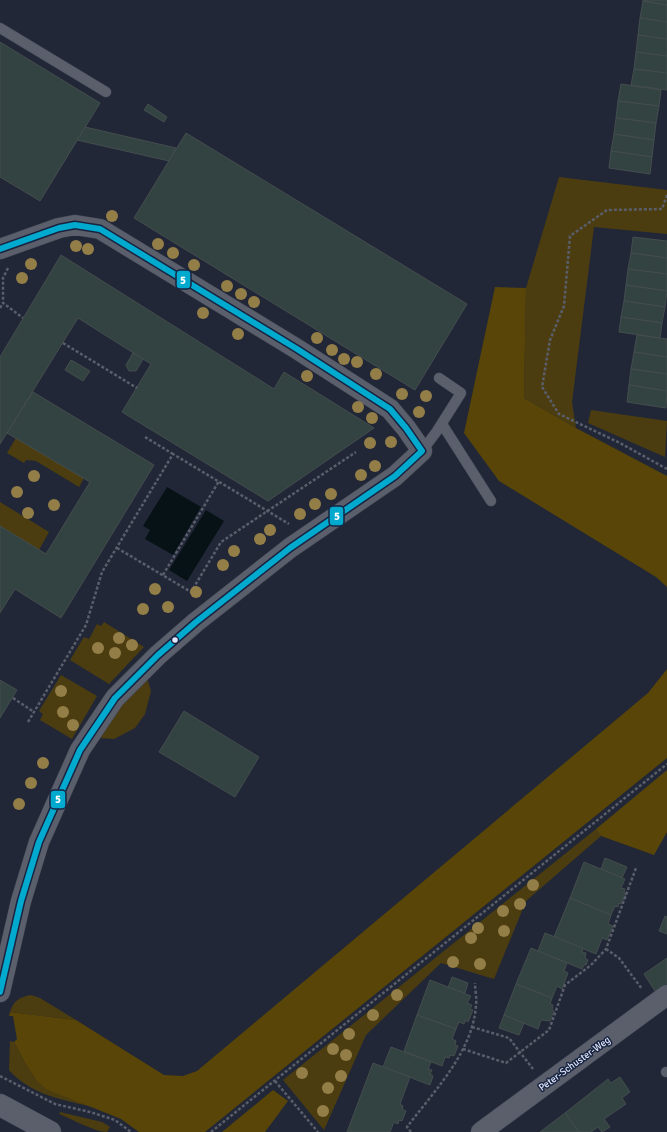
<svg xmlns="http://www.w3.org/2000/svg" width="667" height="1132" font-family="Signika,sans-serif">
  <rect width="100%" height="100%" fill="#212737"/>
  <g fill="#4c3d10">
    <path d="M559,177L667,190V234L594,227L572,402L576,428L524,398L526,288Z"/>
    <path d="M591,410L667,421L665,457L588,423Z"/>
    <path d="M16,438L84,478L79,487L36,461L26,460L24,463L7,453Z"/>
    <path d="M0,502L49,532L39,550L0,526Z"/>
    <path d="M104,622L144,647L109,684L70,660L84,637L89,639L97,624L101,626Z"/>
    <path d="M61,675L97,696L72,739L40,720L43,714L39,711Z"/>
    <path d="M147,678L151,691L145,714L135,728L114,739L100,738L121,706Z"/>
    <path d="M596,829L601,836L526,901L494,979L441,963L366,1035L324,1130L283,1080Z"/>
    <path d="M31,995L40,998L76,1020L10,1012C13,1001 20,997 31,995Z"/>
    <path d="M10,1041L14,1042L25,1063L36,1080L94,1107C63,1100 31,1095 9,1070Z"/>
    <path d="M60,1112L102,1122L110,1127L107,1132C95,1132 72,1119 59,1114Z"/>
  </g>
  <g fill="#584507">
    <path d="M495,287L526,288L524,398L576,428L667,476V587L656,577L499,481L464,433Z"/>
    <path d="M667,669V758L205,1132H139L121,1119L46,1089L36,1080L25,1063L14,1042L17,1039L13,1016H9L10,1012L76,1020L164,1075L183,1076L197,1071L648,693Z"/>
    <path d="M667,770V832L654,855L601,836L596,829Z"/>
    <path d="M273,1090L288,1101L265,1132H222Z"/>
  </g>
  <g fill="#061215">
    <path d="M167,487L201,507L173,555L145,539L150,530L143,526Z"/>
    <path d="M206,510L224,521L187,581L169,570Z"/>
  </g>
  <g fill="#334341" stroke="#444d4e">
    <path d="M643,0H667V5L643,1Z"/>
    <path d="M643,1L667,5V22L640,18Z"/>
    <path d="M640,18L667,22V39L638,35Z"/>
    <path d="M638,35L667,39V56L636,52Z"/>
    <path d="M0,42L100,103L40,201L0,177Z"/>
    <path d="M636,52L667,56V73L634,69Z"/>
    <path d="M634,69L667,73V90L631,85Z"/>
    <path d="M621,84L661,90L659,106L618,101Z"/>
    <path d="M618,101L659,106L656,123L616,118Z"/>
    <path d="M148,104L167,117L164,122L144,110Z"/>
    <path d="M616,118L656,123L654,140L614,134Z"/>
    <path d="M85,127L176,148L169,161L77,140Z"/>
    <path d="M186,133L467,304L415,390L134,218Z"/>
    <path d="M614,134L654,140L652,157L611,151Z"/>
    <path d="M611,151L652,157L650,174L609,168Z"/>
    <path d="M633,237L667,241V258L631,253Z"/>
    <path d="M631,253L667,258V274L628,269Z"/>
    <path d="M61,255L274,389L284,372L374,428L268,501L122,412L151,364L78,318L0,444V357Z"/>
    <path d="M628,269L667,274V291L626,285Z"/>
    <path d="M626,285L667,291L665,307L624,301Z"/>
    <path d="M624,301L665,307L662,323L621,317Z"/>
    <path d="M621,317L662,323L660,338L619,332Z"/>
    <path d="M637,335L667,339V357L634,352Z"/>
    <path d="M634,352L667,357V374L631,369Z"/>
    <path d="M133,353L143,359L136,371H129L126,365Z"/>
    <path d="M71,360L90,371L83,381L65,370Z"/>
    <path d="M631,369L667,374V391L629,385Z"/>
    <path d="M629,385L667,391L666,408L627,402Z"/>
    <path d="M33,392L154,465L61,618L15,589L0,613V526L46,554L90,482L7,433Z"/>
    <path d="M0,680L17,690L0,718Z"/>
    <path d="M184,711L259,757L235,797L159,752Z"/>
    <path d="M605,858L627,867L622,878L601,869Z"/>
    <path d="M584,862L625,879L621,888L625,889L624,893L626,894L621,904L619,903L618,907L615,906L611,915L570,898Z"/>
    <path d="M570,898L611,915L608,924L613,926L607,940L602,938L596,954L554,937Z"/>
    <path d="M665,916L667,917V934L659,931Z"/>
    <path d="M545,933L583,948L582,952L586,953L585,958L588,960L586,965H584L582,969L538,951Z"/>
    <path d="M531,948L567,963L564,971L568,973L562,989L557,986L552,998L516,984Z"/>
    <path d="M667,958V987L657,994L644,974Z"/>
    <path d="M452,977L468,983L465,993L448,988Z"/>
    <path d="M430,980L471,996L467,1003L472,1005L470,1009L473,1010L468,1022L465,1020L464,1024L459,1022L456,1029L417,1015Z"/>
    <path d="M516,984L552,998L550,1004L553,1005L552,1009L554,1011L550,1021L541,1020L538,1029L504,1015Z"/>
    <path d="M417,1015L456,1029L452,1039L456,1041L455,1045L458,1046L454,1056L450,1055L449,1058L445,1057L442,1066L404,1051Z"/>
    <path d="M504,1015L524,1023L519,1035L499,1028Z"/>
    <path d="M391,1047L431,1062L428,1069L432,1070L430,1074L433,1076L430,1085L383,1067Z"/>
    <path d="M373,1063L410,1077L400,1104L403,1106L402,1109L406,1111L402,1121L399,1120L398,1124L394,1122L390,1132H347Z"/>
    <path d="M620,1077L630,1092L622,1098L626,1104L604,1119L610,1127L602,1132L598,1127L591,1132H579L565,1113L608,1079L611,1083Z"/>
    <path d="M565,1113L579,1132H540Z"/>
  </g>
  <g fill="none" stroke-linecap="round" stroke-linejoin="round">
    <g stroke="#3f4452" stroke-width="11">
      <g id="lane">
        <path d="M0,28L106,92"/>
        <path d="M442,424L491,501"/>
        <path d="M422,451L437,431L461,393L439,378"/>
        <path d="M666,1072H667"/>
      </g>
    </g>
    <g stroke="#3f4452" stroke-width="21">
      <g id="street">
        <path d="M0,249L59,228L75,225L100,229L297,349L390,409L406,428L422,451L395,476L290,548L196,622L158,655L115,698L80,750L39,842L21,901L0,992"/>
        <path d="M481,1132L667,995"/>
      </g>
    </g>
    <g stroke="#3f4452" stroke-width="23">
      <path id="secondary" d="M0,1105L50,1132"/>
    </g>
    <g stroke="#5a5e6b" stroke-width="2.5" stroke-dasharray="3 2" stroke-linecap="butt">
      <path d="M667,195L662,209L607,210L570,236L564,306L550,340L542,387L559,414L620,443L667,469"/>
      <path d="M8,268L3,278V303L23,318"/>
      <path d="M0,308L3,303"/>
      <path d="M63,343L137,388"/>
      <path d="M145,437L173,454"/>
      <path d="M117,548L191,592L221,542L356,452"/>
      <path d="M163,575L219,481"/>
      <path d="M13,698L34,712"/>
      <path d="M28,722L86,625L102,572L173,454L289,524"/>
      <path d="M606,949L619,958L642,989"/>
      <path d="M472,1027L509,1038L533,1069"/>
      <path d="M463,1049L506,1063L549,1030L565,985L591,965L606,949L636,868"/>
      <path d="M0,1076L55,1104L90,1112L115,1120L131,1132"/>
      <path d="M275,1081L318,1132"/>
      <path d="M211,1132L667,764"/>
      <path d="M411,1132L407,1127C434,1091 473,1052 476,1005C477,998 475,990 475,983"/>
    </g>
    <use href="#lane" stroke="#5a5f6b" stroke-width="10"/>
    <use href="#street" stroke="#5a5f6b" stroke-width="20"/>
    <use href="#secondary" stroke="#5a5f6b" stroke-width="22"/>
    <g stroke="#182340" stroke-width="9">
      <path id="bus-1" d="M0,249L59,228L75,225L100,229L297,349L390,409L406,428L422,451L395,476L290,548L196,622L158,655L115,698L80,750L39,842L21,901L0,992"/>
    </g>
    <use href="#bus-1" stroke="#00a9ce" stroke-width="6"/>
  </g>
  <g fill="#937e48">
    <circle cx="112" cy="216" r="6"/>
    <circle cx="158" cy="244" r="6"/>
    <circle cx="76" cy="246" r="6"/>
    <circle cx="88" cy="249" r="6"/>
    <circle cx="173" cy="253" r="6"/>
    <circle cx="31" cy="264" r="6"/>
    <circle cx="194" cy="265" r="6"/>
    <circle cx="22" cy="278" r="6"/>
    <circle cx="227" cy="286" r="6"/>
    <circle cx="241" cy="294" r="6"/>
    <circle cx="254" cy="302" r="6"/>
    <circle cx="203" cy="313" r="6"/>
    <circle cx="238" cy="334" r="6"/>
    <circle cx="317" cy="338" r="6"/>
    <circle cx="332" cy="350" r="6"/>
    <circle cx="344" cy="359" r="6"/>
    <circle cx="357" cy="362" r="6"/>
    <circle cx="376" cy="374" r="6"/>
    <circle cx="307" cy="376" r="6"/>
    <circle cx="402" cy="394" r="6"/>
    <circle cx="426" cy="396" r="6"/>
    <circle cx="358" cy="407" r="6"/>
    <circle cx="419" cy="412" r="6"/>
    <circle cx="372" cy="418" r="6"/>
    <circle cx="391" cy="442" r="6"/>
    <circle cx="370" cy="443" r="6"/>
    <circle cx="375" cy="466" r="6"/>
    <circle cx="361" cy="475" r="6"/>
    <circle cx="34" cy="476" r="6"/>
    <circle cx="17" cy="492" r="6"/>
    <circle cx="331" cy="494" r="6"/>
    <circle cx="315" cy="504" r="6"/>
    <circle cx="54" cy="505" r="6"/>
    <circle cx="28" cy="513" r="6"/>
    <circle cx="300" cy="514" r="6"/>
    <circle cx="270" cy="530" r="6"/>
    <circle cx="260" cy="539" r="6"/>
    <circle cx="234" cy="551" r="6"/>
    <circle cx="223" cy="565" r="6"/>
    <circle cx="155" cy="589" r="6"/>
    <circle cx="196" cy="592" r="6"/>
    <circle cx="168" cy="607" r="6"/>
    <circle cx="143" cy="609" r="6"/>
    <circle cx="119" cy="638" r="6"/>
    <circle cx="132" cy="645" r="6"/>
    <circle cx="98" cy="648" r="6"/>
    <circle cx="115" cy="653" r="6"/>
    <circle cx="61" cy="691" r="6"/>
    <circle cx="63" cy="712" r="6"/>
    <circle cx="73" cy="725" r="6"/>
    <circle cx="43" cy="763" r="6"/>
    <circle cx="31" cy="783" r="6"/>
    <circle cx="19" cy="804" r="6"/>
    <circle cx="533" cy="885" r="6"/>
    <circle cx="520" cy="904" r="6"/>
    <circle cx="503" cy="911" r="6"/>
    <circle cx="478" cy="928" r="6"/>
    <circle cx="504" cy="931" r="6"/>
    <circle cx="471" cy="938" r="6"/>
    <circle cx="453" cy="962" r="6"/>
    <circle cx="480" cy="964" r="6"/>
    <circle cx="397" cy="995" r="6"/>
    <circle cx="373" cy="1015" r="6"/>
    <circle cx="349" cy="1034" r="6"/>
    <circle cx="333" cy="1049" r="6"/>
    <circle cx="346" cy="1055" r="6"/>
    <circle cx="302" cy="1073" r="6"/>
    <circle cx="341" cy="1076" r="6"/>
    <circle cx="328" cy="1088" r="6"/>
    <circle cx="323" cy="1111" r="6"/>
  </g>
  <circle fill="#dee7fb" stroke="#182340" stroke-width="1.5" cx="175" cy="640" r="3.5"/>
  <g text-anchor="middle" stroke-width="3" stroke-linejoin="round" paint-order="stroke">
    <g font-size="10" fill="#dee7fb" stroke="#182340">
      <text transform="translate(574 1063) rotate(-36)" y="4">Peter-Schuster-Weg</text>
    </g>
  </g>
  <g stroke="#182340" stroke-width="1.5">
    <rect x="176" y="270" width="15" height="19" rx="4" fill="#00a9ce"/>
    <rect x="329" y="506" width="15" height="20" rx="4" fill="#00a9ce"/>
    <rect x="50" y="790" width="16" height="19" rx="4" fill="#00a9ce"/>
  </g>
  <g font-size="11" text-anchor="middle" font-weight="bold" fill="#fff">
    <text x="183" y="284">5</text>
    <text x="337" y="520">5</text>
    <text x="58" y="803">5</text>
  </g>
</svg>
